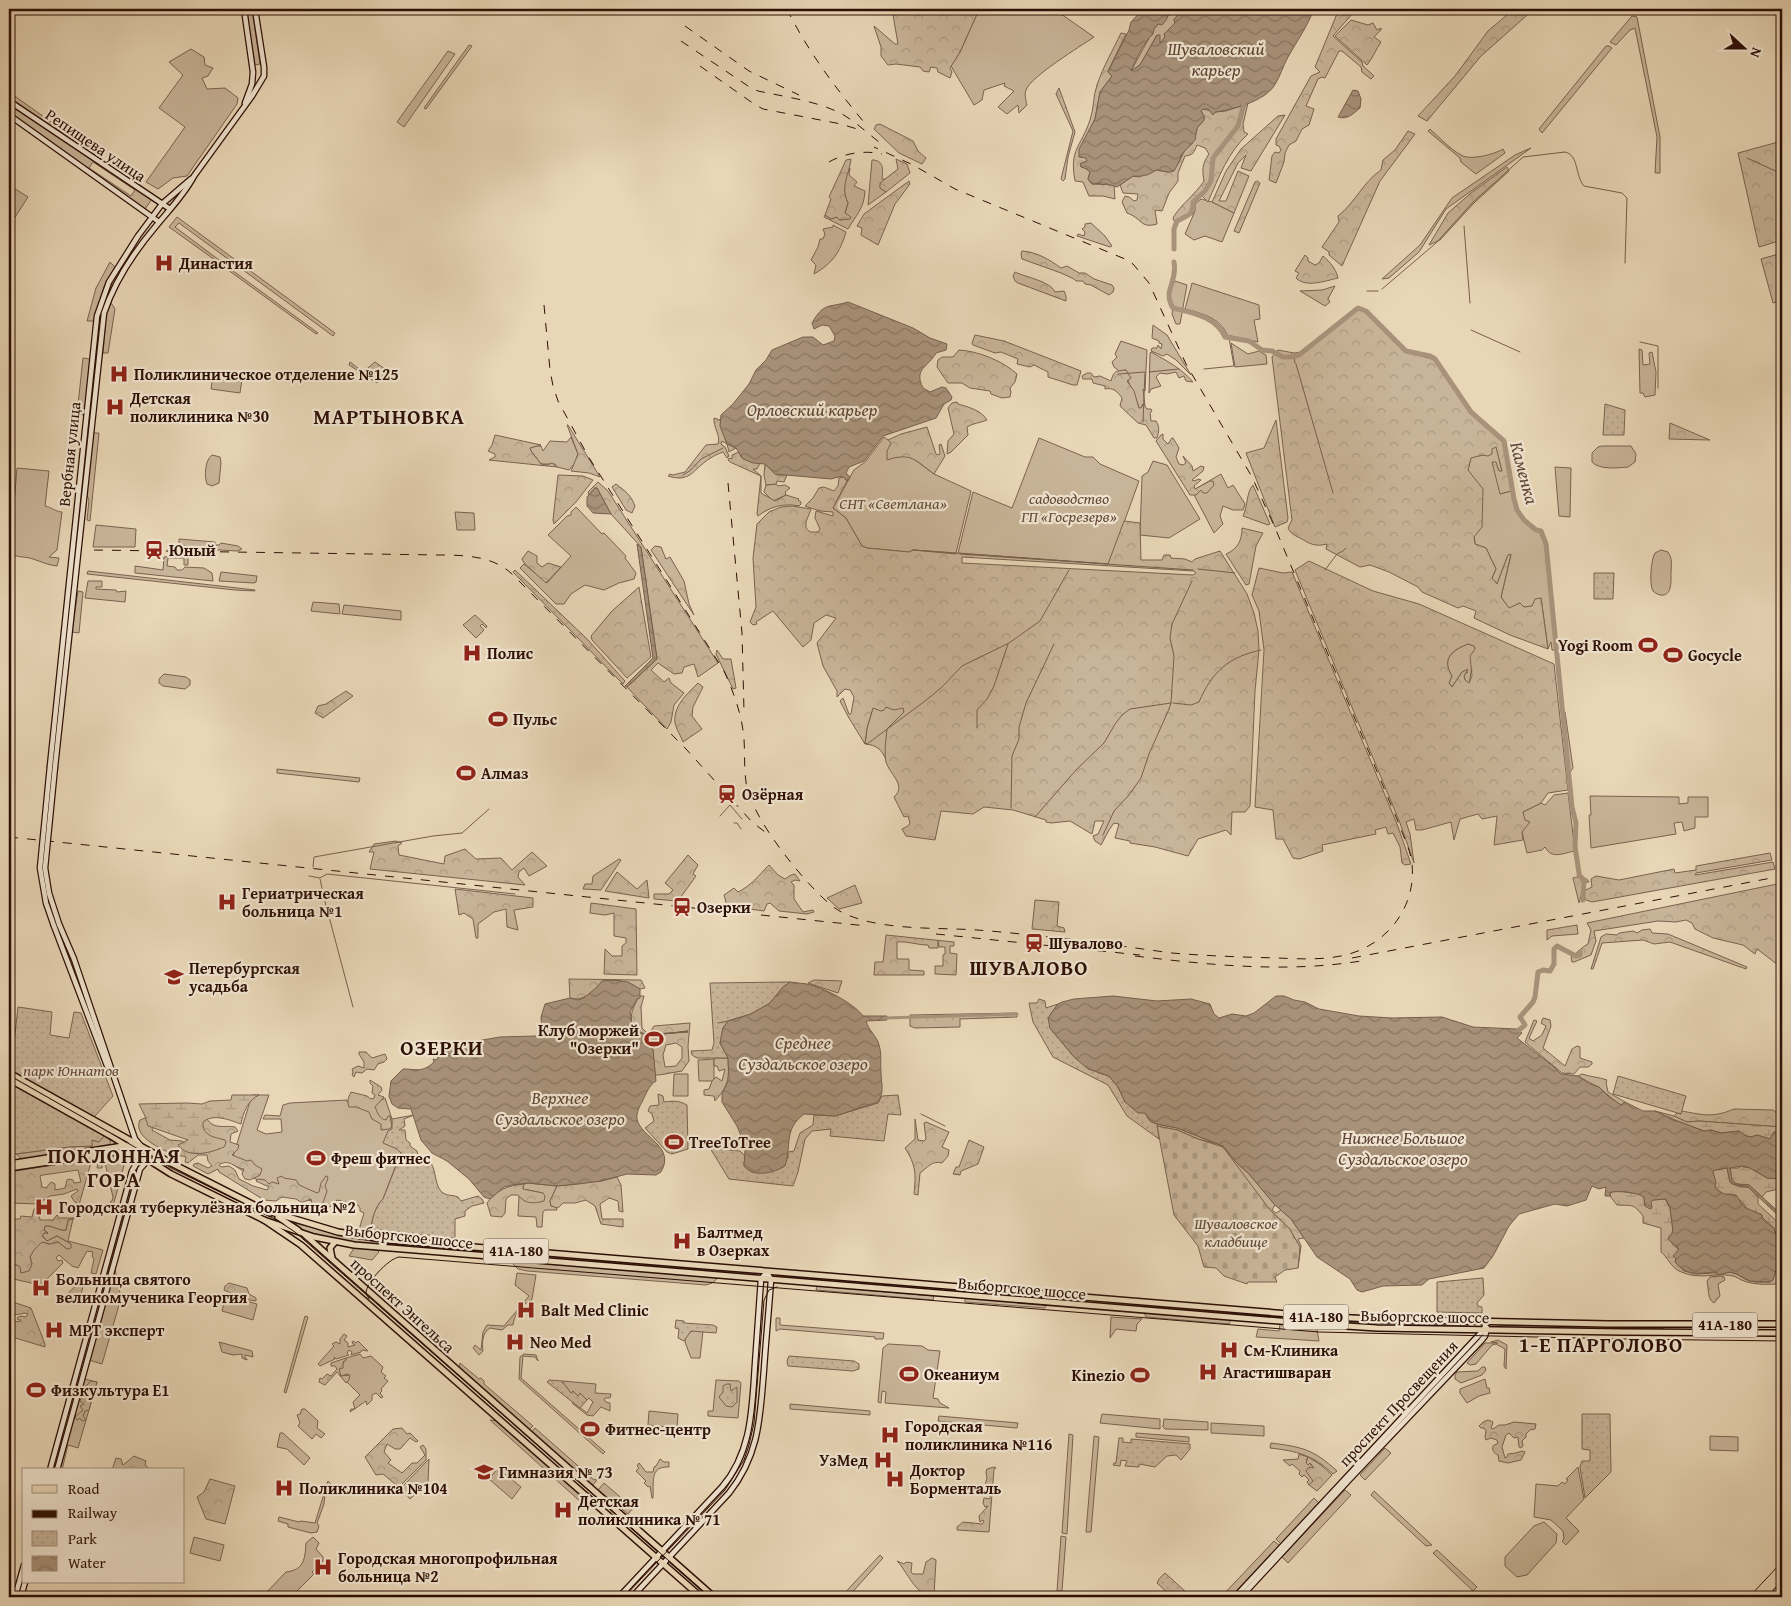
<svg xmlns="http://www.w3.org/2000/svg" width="1791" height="1606" font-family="'Gentium Book Plus',serif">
  <defs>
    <pattern id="forest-crowns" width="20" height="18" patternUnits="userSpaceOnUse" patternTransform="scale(1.25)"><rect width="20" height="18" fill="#c8b498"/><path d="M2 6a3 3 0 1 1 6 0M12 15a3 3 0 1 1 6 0" fill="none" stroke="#ac9a82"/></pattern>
    <pattern id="wetland-marsh" width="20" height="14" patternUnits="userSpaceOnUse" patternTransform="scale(1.25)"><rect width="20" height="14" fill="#c8b498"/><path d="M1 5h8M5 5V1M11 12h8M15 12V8" fill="none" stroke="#ac9a82"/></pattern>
    <pattern id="cemetery-stones" width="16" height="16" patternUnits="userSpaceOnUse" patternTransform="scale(1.25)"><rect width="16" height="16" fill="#c8b498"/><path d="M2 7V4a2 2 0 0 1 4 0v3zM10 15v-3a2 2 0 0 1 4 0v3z" fill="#ac9a82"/></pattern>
    <pattern id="park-dots" width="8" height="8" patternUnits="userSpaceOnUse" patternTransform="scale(1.25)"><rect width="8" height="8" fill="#c8b498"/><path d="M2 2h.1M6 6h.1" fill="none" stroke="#ac9a82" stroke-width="1.8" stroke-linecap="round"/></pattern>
    <pattern id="water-waves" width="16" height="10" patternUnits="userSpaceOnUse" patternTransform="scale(1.25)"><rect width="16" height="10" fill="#a8927a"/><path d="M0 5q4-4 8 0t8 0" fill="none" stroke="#897662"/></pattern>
  </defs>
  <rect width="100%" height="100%" fill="#e8d6b6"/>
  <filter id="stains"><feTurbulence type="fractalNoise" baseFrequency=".004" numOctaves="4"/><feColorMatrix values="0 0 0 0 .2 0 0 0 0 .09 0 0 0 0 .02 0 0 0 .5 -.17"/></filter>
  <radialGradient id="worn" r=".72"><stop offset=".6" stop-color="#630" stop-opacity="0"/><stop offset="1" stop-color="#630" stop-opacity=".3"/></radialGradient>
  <g fill="#c8b498" stroke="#7a624e" fill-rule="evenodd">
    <path d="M246,9H252L260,64L255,65Z"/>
    <path d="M982,9H1054L1094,37C1081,46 1030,77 1026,90C1024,94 1026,101 1027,105L1019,113L1018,105L1007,114L998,107L1014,91L1004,86L1005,83L984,90L982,100L974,105L951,66L960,52L977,14Z"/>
    <path d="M1171,9L1185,10L1174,19L1175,23L1164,34L1165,37L1160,44L1157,35L1140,65L1131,71L1154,29L1158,24L1166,20Z"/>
    <path d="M1632,16L1637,17L1660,137V173H1655L1657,137L1635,28L1630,30L1616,45L1610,42Z"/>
    <path d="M469,45L472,46L426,109L424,108Z"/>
    <path d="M1606,46H1609L1612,48L1542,133L1539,129Z"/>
    <path d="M191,49L204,57L205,65L213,68L208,76L202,78L207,89L225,88L238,98L237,104L187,176L173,178L158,189L146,182L185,127L159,108L183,75L169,62Z"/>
    <path d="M448,51L455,54L404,127L397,122Z"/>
    <path d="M9,92L54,124V127L84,146L88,152L9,98Z"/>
    <path d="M9,104L152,199L145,209L9,112ZM93,162L135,190L131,196L89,168Z"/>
    <path d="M1430,129C1440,138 1450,149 1461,155C1470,161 1495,154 1503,149L1505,153L1476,174L1461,162L1460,158L1428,131Z"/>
    <path d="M1531,148L1446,209L1419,252L1389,278L1382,279L1420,245L1452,198L1515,155Z"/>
    <path d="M872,160C884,160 883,169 882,179H886L881,183L880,188L886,192L868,205Z"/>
    <path d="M850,168L849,175L857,182L854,186L865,191C864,209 856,215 848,229L824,217L825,215L831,219L837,217L840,220L850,218L845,213L848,203C842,191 843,180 850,168Z"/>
    <path d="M9,185L28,197L10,225L12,227L9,233Z"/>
    <path d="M1201,199L1212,202L1234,213L1222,242L1205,236L1194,240L1185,234L1195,211V204Z"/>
    <path d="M177,217L335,333L333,336L179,223L175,227L223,263L222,265L169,227Z"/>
    <path d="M1091,223L1105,236L1112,246L1110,247L1077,236L1078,234L1084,236L1085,232L1082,229L1085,227V224Z"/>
    <path d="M833,225L846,232C840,252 833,263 814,274L816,265L811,260L818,247L820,239H823L825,234L823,229L833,227Z"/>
    <path d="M110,262L115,267L104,287L94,321H87L96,288Z"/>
    <path d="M225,265L318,333L316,334L224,267Z"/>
    <path d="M120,267L122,269C95,313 96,366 91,417L88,416L99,316L111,282Z"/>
    <path d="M1175,281L1187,285L1180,324H1176L1172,314L1173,308C1168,298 1169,290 1175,281Z"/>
    <path d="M1192,283L1259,305L1260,319L1254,320L1258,342L1227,335C1221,318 1201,313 1185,309Z"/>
    <path d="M111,303L115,309L108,353H103L106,316Z"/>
    <path d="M1153,325L1167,335L1191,375L1176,360L1167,354L1163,356L1151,351L1152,348H1157L1158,345L1161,349L1162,344L1159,343V341L1152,338Z"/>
    <path d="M1121,341L1147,350L1145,391L1143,389L1145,406L1143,404L1141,408H1139C1135,395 1127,384 1126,370L1119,371L1114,367L1112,362L1117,357L1115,354Z"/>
    <path d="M1231,343L1248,354L1259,351L1266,355L1267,364L1235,367Z"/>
    <path d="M1639,349L1642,350L1643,365L1650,364L1649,353L1652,352L1656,372L1655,395L1645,397L1643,393H1640Z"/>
    <path d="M1151,352C1167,361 1181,368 1193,382L1186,381L1184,376L1179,378L1176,372L1167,374L1160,373L1156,377L1161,386L1151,389L1149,393L1150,353Z"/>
    <path d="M83,358L90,359L84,415L77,414Z"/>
    <path d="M213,374L242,379L240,393L211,389Z"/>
    <path d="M92,433H99L90,521L87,520L89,500L86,493Z"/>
    <path d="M571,437L578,454L575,463L569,470L557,467L555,464H541L531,451L530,448L536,446H541L543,451L550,441L567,442Z"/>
    <path d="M884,437L934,474L971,491L956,553L913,550L909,552L867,548L862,546L846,518L833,508L854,470L865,462Z"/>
    <path d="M1039,438L1085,457H1093L1100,464L1139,481L1109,564L958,553L973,492L1012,508Z"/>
    <path d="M1496,446L1502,471H1499L1500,494L1511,491L1516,511L1536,530L1541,531L1546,544L1556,650H1552L1551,642L1548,649L1541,598L1533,606L1524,607L1520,603L1509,609L1501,597L1511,555H1508L1497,584L1492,578L1496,569L1486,548L1475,544L1468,470L1471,457L1483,455Z"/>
    <path d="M1602,446H1631L1636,454L1635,462L1628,467C1618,468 1599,470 1592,462V453L1598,447Z"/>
    <path d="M212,455L220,457L221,463L219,483L212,486L207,484C204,476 205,460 212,455Z"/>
    <path d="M1153,461L1167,465L1200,519L1169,538L1140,535L1142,476L1148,472Z"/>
    <path d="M1555,467L1571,468L1570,517L1559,516Z"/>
    <path d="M17,468L49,471L45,506C51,507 56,512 62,512L57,550L49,557L59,558L57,566C48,565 42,562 33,559C25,556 16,558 10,553Z"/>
    <path d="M1221,474L1228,488L1233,485L1245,504L1243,510H1233L1223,506L1220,516L1223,524L1214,533L1192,491Z"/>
    <path d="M776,484L778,486L785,485L790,488L785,492L786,495L773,501L764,492L766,485Z"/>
    <path d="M576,507L602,534L604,533L626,556L625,558L636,573L634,579L619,583L604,590L585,585L571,594L564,604H556L520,568L524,564L547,583L571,556L548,535L567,516L571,515V512Z"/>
    <path d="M96,525L136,529L135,547H93Z"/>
    <path d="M179,539L215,542V545H219L221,543L238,546L242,549L237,551L187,548L184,545L179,544Z"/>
    <path d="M1661,550L1668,552C1673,559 1671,566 1671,574C1671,582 1672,597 1660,595C1657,594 1655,593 1653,591C1649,585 1651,559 1655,553Z"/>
    <path d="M184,556L188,557V565H184V558H168L167,566L175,567L177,570H182L185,567L204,568L212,573L213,581L135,573V566L163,570L164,557Z"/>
    <path d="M88,571L255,590V591L235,590L87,574Z"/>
    <path d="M221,572L257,576L256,582L254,583L219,581Z"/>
    <path d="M88,581H102V587H96V589L116,590L117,592L126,591L125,602L85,598Z"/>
    <path d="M78,591L83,592L79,633L72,632Z"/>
    <path d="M313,602L339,604L340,614L311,611Z"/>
    <path d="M344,605L401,611V620L342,614Z"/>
    <path d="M475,615L487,626L486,628L482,624L480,626L484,630L476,638L463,625Z"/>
    <path d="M1468,644L1474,646L1475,649L1469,684L1465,680L1464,675L1468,672H1462L1452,687L1449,683L1452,676C1441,659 1452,650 1468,644Z"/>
    <path d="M164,674L186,677L190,680V685L185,689L163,686L159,683V679Z"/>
    <path d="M886,707H903L904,712L887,729L886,760C882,749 876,745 865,744L867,728L873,708Z"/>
    <path d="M1562,709L1565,712L1573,768L1569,774Z"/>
    <path d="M277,769L360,778L359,782L277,773Z"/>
    <path d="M1568,793L1575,851C1563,853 1552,860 1545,847L1542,850L1527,853L1522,832L1525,827L1523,812L1541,803L1545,805L1554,795Z"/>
    <path d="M1590,796L1679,797V804L1688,803V797H1708V817H1695V828L1684,831L1682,822L1674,823L1676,834L1591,848L1589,815H1591Z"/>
    <path d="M714,1059V1081H699L698,1060Z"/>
    <path d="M674,1074H688V1096H673Z"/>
    <path d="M1582,1074C1591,1077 1598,1077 1607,1080L1606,1082L1608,1092L1625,1102L1621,1105C1613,1100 1607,1094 1601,1089C1596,1085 1584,1080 1578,1076Z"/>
    <path d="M252,1095H269L257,1130L266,1134L282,1132L281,1119H263L265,1115L280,1116L283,1105L290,1103L347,1100V1102H362L370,1105L385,1098L392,1119L397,1149L401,1152L383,1199C375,1207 372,1219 371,1229H360V1226L364,1213L360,1211V1208L358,1205L337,1200L330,1207L305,1199L253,1178L231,1163Z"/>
    <path d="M104,1136L111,1141L109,1145L23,1160L16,1154L69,1147L92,1146L91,1140L99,1142Z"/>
    <path d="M119,1154L124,1156L125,1162L113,1206L110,1202L112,1201L113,1197L105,1163H102V1168H97L99,1157Z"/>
    <path d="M134,1173L136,1174L99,1307L98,1308Z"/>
    <path d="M528,1183L557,1186L550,1201L551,1206L556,1207L557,1210H545L543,1212L542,1227H537L536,1217L518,1216L519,1196L525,1201L543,1193L522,1189L524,1184Z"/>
    <path d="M73,1219L68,1241L103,1250L96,1274L91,1273L94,1259L92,1256L93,1252L87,1251L78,1268L72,1266L59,1255L56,1258L58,1261L62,1260L63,1263L43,1283L40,1285L9,1278V1273L12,1272L15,1264L20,1267L32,1264L30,1257L33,1250L42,1242L49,1244L58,1242L67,1249L71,1244L57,1236L47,1241L42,1235L44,1233H48L44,1230L45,1226C53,1225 58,1231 66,1230L68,1220Z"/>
    <path d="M294,1223L360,1239L406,1245C378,1246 334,1243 307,1232C303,1230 298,1226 294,1223Z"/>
    <path d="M418,1246L752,1274V1276L418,1248Z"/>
    <path d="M354,1248L377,1250L379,1252L372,1260L349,1256Z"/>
    <path d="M513,1261L718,1278L712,1283L706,1285L527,1271L518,1269L512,1263Z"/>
    <path d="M115,1269L121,1298L102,1364L89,1360Z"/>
    <path d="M517,1273L536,1275L532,1299C531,1301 528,1302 526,1303C518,1308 514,1317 513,1325H508L502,1330L490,1328C482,1333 482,1342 483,1351L479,1355L473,1348L475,1345L481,1350L483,1332L487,1325L504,1326L529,1296L515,1285Z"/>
    <path d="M86,1276L78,1305L61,1300Z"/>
    <path d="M780,1276L945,1289V1291L780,1278Z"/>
    <path d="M817,1286L934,1296L933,1300L816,1290Z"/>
    <path d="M948,1289L1080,1300V1302L948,1291Z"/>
    <path d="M226,1295L257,1304L253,1320L222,1311Z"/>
    <path d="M965,1298L1046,1305V1306L1045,1308L965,1302Z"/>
    <path d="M1111,1303L1256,1315V1316L1110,1305Z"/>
    <path d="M1144,1313L1231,1320L1229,1324L1146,1317Z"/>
    <path d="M1259,1315L1371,1322L1468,1325V1326L1328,1322L1258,1317Z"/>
    <path d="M305,1316L308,1317L286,1393L284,1392Z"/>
    <path d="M1111,1317L1142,1319L1137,1324L1136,1331L1116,1329L1110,1338Z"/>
    <path d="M776,1318H780V1325L884,1333L883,1339H875V1337L780,1329L776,1331Z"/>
    <path d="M1280,1324L1313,1327L1317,1330L1319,1341L1256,1337L1258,1329L1279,1331Z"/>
    <path d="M1498,1325L1663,1328L1664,1329L1498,1327Z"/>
    <path d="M694,1330L703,1331L700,1358H691L685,1342L686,1335Z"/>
    <path d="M344,1334L347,1336L344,1340L348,1343V1347L355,1345L352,1343L353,1341L356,1343L358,1341L368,1351L362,1350L361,1352L351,1355L352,1352L349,1350L347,1353L349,1355L336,1359L334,1357L335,1359L320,1366L318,1364L334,1346L332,1344L336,1342L340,1344V1339Z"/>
    <path d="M1498,1340L1507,1345L1506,1369L1504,1366L1505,1349L1496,1344L1492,1345L1476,1364L1470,1365L1467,1363L1485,1343H1498L1491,1342Z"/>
    <path d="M888,1344L922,1346L928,1350L940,1351L933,1398L938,1399L940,1403L949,1408L885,1403L886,1392L882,1391L881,1403L878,1402L883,1348Z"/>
    <path d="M360,1354L363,1358L371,1356L383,1367L381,1372L386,1376L384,1378L388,1381L381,1389L382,1391L380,1393L383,1397L381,1398L376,1393L372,1395V1400L367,1405L366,1401L350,1412L351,1409H355L353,1402L360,1395L347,1382L348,1374L340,1376L339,1369L346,1359V1358Z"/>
    <path d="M524,1354L536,1355L538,1361L535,1357L523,1356L521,1378L605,1452L603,1454L519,1379L520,1357Z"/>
    <path d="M460,1363L479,1379L481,1378L484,1381V1384L533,1426L529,1430L459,1369Z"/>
    <path d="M1482,1367H1485L1486,1370L1482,1375L1461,1383L1455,1379V1375L1457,1372L1478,1371Z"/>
    <path d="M84,1379L97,1382L78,1448L68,1445L62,1470H59Z"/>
    <path d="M1485,1379L1487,1388H1489L1490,1393L1479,1396L1467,1403L1460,1393V1389Z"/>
    <path d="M716,1380L739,1381L741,1383L738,1418L708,1416V1411H713Z"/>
    <path d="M562,1381L596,1384L595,1393L611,1394L610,1398H605L604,1400L606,1402L610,1403V1411L601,1407L593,1416L587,1415L572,1403L573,1402L587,1413L593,1402L589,1398L587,1400L580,1394L578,1396L571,1394Z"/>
    <path d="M790,1404L870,1411V1415L790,1409Z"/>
    <path d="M302,1409H305L318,1421L317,1428L325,1434L321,1438L316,1434L312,1439L298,1426L300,1423L297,1415L300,1414Z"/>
    <path d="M649,1411L678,1414L677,1428L648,1425Z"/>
    <path d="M1102,1414L1160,1419V1429L1100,1423Z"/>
    <path d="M939,1416L1018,1423L1017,1428L938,1421Z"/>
    <path d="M1164,1419L1208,1422V1430L1165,1429L1163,1427Z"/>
    <path d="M490,1420L499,1421L587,1499L583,1504Z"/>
    <path d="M1211,1423L1264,1426V1436L1211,1433Z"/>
    <path d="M535,1428L594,1480L596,1479L597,1480L592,1486L531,1433Z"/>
    <path d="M280,1433H283L310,1458L304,1465L287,1449L277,1447Z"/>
    <path d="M1136,1433L1189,1437V1442L1136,1437Z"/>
    <path d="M1069,1434L1073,1435L1067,1534L1062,1533Z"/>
    <path d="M1094,1436L1099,1437L1091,1532H1086Z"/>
    <path d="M1710,1436L1738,1437V1451L1710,1450Z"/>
    <path d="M1271,1443C1302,1447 1313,1449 1337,1471L1333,1474C1313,1455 1297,1451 1270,1448Z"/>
    <path d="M1385,1448L1391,1453L1365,1480L1360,1475Z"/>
    <path d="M1299,1454L1308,1457L1306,1460L1314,1468L1313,1481L1309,1485L1307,1482L1309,1480L1304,1475L1302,1477L1299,1474L1300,1471L1292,1464L1290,1466L1283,1460L1298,1459Z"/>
    <path d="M429,1459L428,1482L410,1499L401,1488Z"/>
    <path d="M660,1459L664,1462H669V1467C649,1466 654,1483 653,1498H652L650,1486L648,1487L644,1483L646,1481L636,1471L639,1468L637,1466L639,1463L646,1472H653L654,1467L656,1466Z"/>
    <path d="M1578,1467L1584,1499L1566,1518L1579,1531L1566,1545L1562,1541L1564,1539L1563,1531L1551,1520L1534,1517L1536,1484L1558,1486L1562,1482L1565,1484L1568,1480L1566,1479Z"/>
    <path d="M498,1468L521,1487L512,1499L489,1479Z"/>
    <path d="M328,1481L333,1486L327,1494H325L324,1504L317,1523L319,1526L317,1532L311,1533L288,1527V1524L278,1521L279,1517L299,1522L301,1521L315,1523Z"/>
    <path d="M604,1483L633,1508L628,1514L598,1490Z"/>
    <path d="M1345,1490L1351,1495L1288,1563L1282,1557Z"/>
    <path d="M1374,1491L1432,1545L1426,1546L1371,1495Z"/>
    <path d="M1314,1498L1319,1503L1281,1544L1276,1539Z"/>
    <path d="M1544,1522L1557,1534L1556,1543L1527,1575L1517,1577L1505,1566V1557L1534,1526Z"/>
    <path d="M1061,1536L1066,1537L1062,1591H1057Z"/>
    <path d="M194,1537L224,1545L220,1561L190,1553Z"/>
    <path d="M313,1537L319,1543L316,1549L323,1557V1561L312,1572L314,1574L293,1595L287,1594L282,1597H262L286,1572C304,1570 305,1559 306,1543Z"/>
    <path d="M1274,1541L1280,1546L1231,1597H1221Z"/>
    <path d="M1437,1550L1477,1587L1473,1591L1433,1553Z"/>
    <path d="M880,1555L883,1558L848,1597H841Z"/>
  </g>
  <g fill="url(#forest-crowns)" stroke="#7a624e" fill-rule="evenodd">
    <path d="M892,9H982L977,14L960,52L950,68L952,72L950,78L938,72L937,68L931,67L929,72L923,71L920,67L896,64L888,65L881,56V47L874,26L895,44H898Z"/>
    <path d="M1339,9H1347L1353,13L1333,36L1362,62L1363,66L1374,76L1371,79L1362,72L1361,67L1342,51H1339L1325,78L1322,77L1318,79L1306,106L1314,109L1309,125L1302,129L1296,141L1289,145L1285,153L1284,162L1276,183L1269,180L1272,156L1275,152L1279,153L1281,150L1279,146L1276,145V139L1311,76L1320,72L1315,67Z"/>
    <path d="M1514,9H1534L1481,56L1427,121L1418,116L1455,76L1488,31Z"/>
    <path d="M1351,20L1368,25L1373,23L1377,30L1381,28V30L1374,37L1381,42C1376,49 1373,58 1367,65L1335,36Z"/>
    <path d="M1121,33L1126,34L1108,71L1112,76L1100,92L1095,119L1088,134L1087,161L1080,164L1090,172L1088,179L1092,184L1114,185L1115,199L1103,196H1089L1083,182L1075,181C1069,149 1081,147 1090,120C1094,109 1093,96 1097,85C1103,67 1113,50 1121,33Z"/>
    <path d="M1059,88L1075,132L1068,157L1065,179L1063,181L1061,179L1073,131L1056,94Z"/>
    <path d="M1248,103L1243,124L1244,132L1248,134C1228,152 1219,177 1208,202L1202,196L1194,203L1193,214L1175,223L1173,218C1181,204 1195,195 1204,181C1202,170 1202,164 1209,154L1205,148L1197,145C1194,152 1194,155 1185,156L1178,173V181L1169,193L1162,211L1155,210L1157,224C1140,229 1142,218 1127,213L1122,202L1125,196L1129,197L1134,201L1137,200L1138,194L1123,193L1120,185L1133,176L1139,177L1156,170L1168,172L1179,162L1186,148L1192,144L1197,128L1204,120V116L1201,111L1203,109L1215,112L1226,111Z"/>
    <path d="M1285,115L1251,171L1241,168L1246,155L1238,163L1219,201H1226L1238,171L1249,176L1234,213L1212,202L1226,171L1241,149L1278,116Z"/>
    <path d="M880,124L913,141L918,151L926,158L922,164L899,153L874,129L876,125Z"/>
    <path d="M1408,131L1415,134L1380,181L1342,266L1329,255V252L1322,247L1339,222L1338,216C1355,203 1363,182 1381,170L1383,160L1395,150Z"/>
    <path d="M1782,141V240L1759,247L1738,153Z"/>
    <path d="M851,159C849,175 840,187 848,203L845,213L851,217L850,219L839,220L837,217L831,219L825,215L831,199L829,197L846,160Z"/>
    <path d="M896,159L907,164L910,173L886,192L880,188V183L898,169Z"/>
    <path d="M1507,167L1509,171L1474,203L1440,240L1429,245L1448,213L1471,193Z"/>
    <path d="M909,181L910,184L895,204L878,245L861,235L862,228L857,226L864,214Z"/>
    <path d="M1257,181L1260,183L1239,233L1234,231L1255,182Z"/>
    <path d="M1022,251C1037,252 1050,260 1061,268L1067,266L1079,273H1085L1094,279L1112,285L1114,288L1113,292L1109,295L1091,285L1085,284L1083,281H1076L1074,279L1061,273L1022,259L1021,254Z"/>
    <path d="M1782,253V300L1773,303L1761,259Z"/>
    <path d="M1305,255L1308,258V261L1315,265L1319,263L1323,256C1330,262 1336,269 1338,278C1325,281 1306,288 1296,278L1299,273L1295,271Z"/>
    <path d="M1015,272C1025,277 1050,281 1055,292L1064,291L1066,296V301L1018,283L1015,281L1013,276Z"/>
    <path d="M1335,286L1328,299L1330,302L1325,306L1300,291L1322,290Z"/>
    <path d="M1357,308L1365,312L1404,352L1433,359L1470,413L1503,440L1511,491L1500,494L1492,462H1496L1499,471H1502L1496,447L1492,449V454L1488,456L1483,455L1471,458L1468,470L1483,489L1482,527L1474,537L1475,544L1486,548L1496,569L1492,578L1497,584L1508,555L1511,554L1501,597L1509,608L1520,603L1524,607L1532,606L1535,599L1541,598L1548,649L1510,635L1474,618L1476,611L1463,606L1458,608L1422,592L1418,587L1389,572L1370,565L1360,567L1326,549L1327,544C1315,547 1310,544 1300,538C1294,535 1291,534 1288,528L1292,520L1272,357L1278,350L1294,353L1301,352Z"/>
    <path d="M975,335L1004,341L1081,371L1077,385H1073L1048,377V372L1034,365L1030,367L1017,364L1018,359L1001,352L995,353L973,345L972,343Z"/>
    <path d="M959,350C978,351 1003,361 1017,374L1015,382L1010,388L1011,392L1010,397L1002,398L991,394L990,391L970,388L962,383H948L937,367L938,360L942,357H953Z"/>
    <path d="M350,362L363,372L375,362L385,369L386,371L377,383L349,365Z"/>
    <path d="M1126,370L1131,378L1127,381L1134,391L1139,408H1141L1143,404L1147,409H1151L1152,411L1150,413L1151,421H1156C1160,427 1159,432 1157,438H1154L1146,425L1138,423L1120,406L1122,398C1118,392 1113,387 1105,389V386L1093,383L1092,379H1083L1082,376L1087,373H1091L1094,377L1100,376L1111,381C1114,371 1115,371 1126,370Z"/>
    <path d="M957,402L958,404C968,407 981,410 987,420C980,423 973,423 967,427L968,435L951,452L947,454L948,441L954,434L948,408L952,403Z"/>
    <path d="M714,418L720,420L727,444L736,448L729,452L727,444L722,441L721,444L725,447L729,456L727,458L723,452C718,454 713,456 709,459C692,470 691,483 668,476L670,474L673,475L685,472L706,445L718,444C721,435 713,427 714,418Z"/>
    <path d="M1276,420L1288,518L1287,522L1275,527L1246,453L1264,448Z"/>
    <path d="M1670,423L1710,440L1669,439Z"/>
    <path d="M567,425H568L600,477L589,473L571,471L578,454Z"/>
    <path d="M927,427L936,454L939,455L940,453L939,445L941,444L945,456L934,474C915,460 911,452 887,460V451L891,443L888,440L901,434Z"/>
    <path d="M1163,434V439L1168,444L1172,438H1173L1179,448L1176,457L1179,464L1183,465L1186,463L1183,456L1192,466L1193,471L1201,466L1204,467L1203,471L1192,480L1195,481L1198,479L1201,480L1194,486L1195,489L1210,481H1213L1214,485L1207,493H1203L1201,490L1196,495H1190L1156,441L1161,435Z"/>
    <path d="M495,435L541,445L530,448L531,451L541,464L547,465L552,463L557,467L489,460L495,457V454L488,451L492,445Z"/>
    <path d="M739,452L741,457L760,463L757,469H753L761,476V493L775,501L786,495L799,499L798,500L801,502V504L799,506C784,503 771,506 758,516L757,514L761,476L730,462L728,460L729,458L732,459V455Z"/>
    <path d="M765,464L777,475H787L784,482L777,481L776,484L766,485L764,475Z"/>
    <path d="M558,475L583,476L593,480L576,502L554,524L553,520Z"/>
    <path d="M843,477L847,481L833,508L846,518L862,546L867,548L909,552L913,550L1108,564L1124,521L1140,523L1141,560H1162L1164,555H1170L1171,558L1185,559L1192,562L1195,559L1220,551L1247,594L1254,613L1258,631L1259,650L1255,691L1250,806L1245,812H1232L1231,835L1226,830L1198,839L1188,856L1155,847L1130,843V841L1115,838L1119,824L1114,823L1109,830L1101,845L1095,841L1093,836L1098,834L1104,821H1095L1092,834L1070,821L1051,823L1046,822V820L1013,810L984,807L973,814L941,811L935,840L906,836L902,829L908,826L910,823L908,816L904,817L894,797C907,785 890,775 886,762C884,752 886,739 887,729L904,712L903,708L894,710L886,707L884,710L881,711L873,708L867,728L865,744L849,718L840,701L843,698L849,714H851L854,697L850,690L845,689L837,697V691L823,666L817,643L836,618L826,615L814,623L811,640L803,647L773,611L756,622L757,624L753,625L750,622L756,607L753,558L757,524L769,512L781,507L792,506L811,509L806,522V528L810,532H818L820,529L815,518L816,511L833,516V512L820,511L805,506L813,498L819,488L824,487L834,491L838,486L839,478ZM962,557L1194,571L1196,573L1193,575L962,563Z"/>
    <path d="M598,482L608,491L718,663L698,677L694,664L684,667L682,673L674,674L658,663L651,670L664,682L669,678L671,683L684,693L674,705L671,722L667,729L627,687L657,659L641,547L611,514L597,488H595L589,495L588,492Z"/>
    <path d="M616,484C625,491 631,495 635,506L632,513L626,510L612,487Z"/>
    <path d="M1253,485L1270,524L1268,525L1243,516C1248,506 1246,493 1253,485Z"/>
    <path d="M455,512L474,513L475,530H457Z"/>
    <path d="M1242,528L1263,533L1256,546L1249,584L1246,585L1226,554C1238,549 1242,540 1242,528Z"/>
    <path d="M655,546L661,547L666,559L670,557L684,581L689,604L694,615L651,550Z"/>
    <path d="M528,551L537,556V563L542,567L548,563L561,567L546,583L524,563L522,559Z"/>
    <path d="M1309,561L1373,591L1419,604L1554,664L1568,790L1548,793L1541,803L1523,812L1525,820L1530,822L1522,832L1523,840L1494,845L1497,816L1482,819L1478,814L1460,819L1454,840L1451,822L1422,830H1416L1414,819L1406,822L1410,834L1414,863L1400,823L1295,570ZM1468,644L1474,646L1475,649L1470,656L1472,676L1469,683L1465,680L1464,676L1468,669L1462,672L1452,687L1449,683L1452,676C1441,659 1452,650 1468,644Z"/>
    <path d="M1259,568L1283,573L1292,572L1397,824L1411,864L1405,865L1402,863L1400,847L1393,833L1388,834L1386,827L1375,830L1376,834L1322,845L1323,851L1299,859L1293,858L1283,839H1276L1273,810L1255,807L1264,650L1259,611L1252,595Z"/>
    <path d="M515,570L587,639L625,681L623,684L513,572Z"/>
    <path d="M639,587L651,657L627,678L592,640L591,636L612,611Z"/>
    <path d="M717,650L723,659H731L736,688L733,689L716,654Z"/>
    <path d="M698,683L703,687L693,707L692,716L702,729L683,742C681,736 676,729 675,723C673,706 687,694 698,683Z"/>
    <path d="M346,691L353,696L323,718L315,713L318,706L326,704Z"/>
    <path d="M396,841L402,843L398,846L399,855L444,864L445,856L465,849L476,859L501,858L512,870L532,852L547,866L529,876L524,868L519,872L518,877L525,885L370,869L374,852H369L374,844Z"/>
    <path d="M1770,853L1772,860L1696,873L1695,875L1773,862L1775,869L1592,902L1586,900L1582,893L1579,903L1573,878C1579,876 1587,877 1589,882H1586L1584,887L1586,890L1592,887L1591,879L1596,876L1619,880L1674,869L1675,873L1696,870V866Z"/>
    <path d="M688,855L698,865L693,874L696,876L678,901L654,899V894H669L673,890L665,883Z"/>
    <path d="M619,859L621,860L601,890L583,889L585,884H592L593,876Z"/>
    <path d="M769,865L778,875L785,879L791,875L795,874L800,881L795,880L791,882L794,885V899L803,912L813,910L814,912L807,914L779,911L770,903L767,904L764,911L727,906L724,895L734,888L738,892C752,885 758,876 769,865Z"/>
    <path d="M617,872L637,889L647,880L649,898L605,891Z"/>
    <path d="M1782,883V928L1777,929L1782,968L1757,949L1755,954L1743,945L1713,938L1695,929L1692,923L1686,920L1676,922L1658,921L1594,931L1596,941L1591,955L1574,962H1572L1571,957C1578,953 1581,947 1588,944L1591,930L1587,923Z"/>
    <path d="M855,885L862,903L839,909L827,898Z"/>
    <path d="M455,889L533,898V907L514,910L518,930L507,927L506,909L494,912L478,924V938H476L473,919L464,913L459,915Z"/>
    <path d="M1035,900L1059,902L1057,926L1064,928L1065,932L1032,929Z"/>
    <path d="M591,903L636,909L637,975L604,974L605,949L612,956H622V946L626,943V938L614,936V913L605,915L590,913Z"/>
    <path d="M1577,925L1578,934L1552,936L1547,940V930Z"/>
    <path d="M1650,929L1652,933L1668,934L1747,967L1746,969L1670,942L1654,944L1643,940L1602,943L1593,969H1591L1601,937L1606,934L1617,935L1619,933L1633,931L1637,933L1642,930Z"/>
    <path d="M886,935L954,942V946H950V953L957,954L956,975L935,974V966H943V955L945,954V947H939L938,941V948H929L928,945C917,945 907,941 897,942V959H909V970L924,971V975H874L875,962H883Z"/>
    <path d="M569,979L641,980L645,988L640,989C598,963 595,1006 570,998Z"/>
    <path d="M814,980L842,981L838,993L808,983Z"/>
    <path d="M640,996H644L641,1007L642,1028L648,1034C624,1032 630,1009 640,996Z"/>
    <path d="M1017,1013V1017L960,1019V1027L915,1028L910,1026V1015Z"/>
    <path d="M1543,1018L1550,1020L1551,1026L1543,1048L1565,1066L1572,1049L1577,1046L1580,1047V1058L1592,1062V1064L1588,1067H1580L1574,1074L1562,1073L1525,1042L1534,1020L1537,1021L1529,1038L1533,1041L1542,1035L1546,1026L1541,1023Z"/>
    <path d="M690,1023L688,1046L689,1061L682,1071L659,1075H655L653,1050L648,1035L688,1032L649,1034L654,1026ZM676,1043L682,1047V1058L676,1066L665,1067L663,1055L666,1045Z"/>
    <path d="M359,1052H366L372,1058L385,1054L387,1059L384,1062L378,1064L374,1070L367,1069L362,1073L356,1072L354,1077L352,1075L353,1072L352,1069L358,1066L364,1068V1062L359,1054Z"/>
    <path d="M714,1058H728C729,1079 729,1085 715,1101L714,1096L704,1095V1090L709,1089L712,1081L716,1077L722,1081L725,1069L719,1071L717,1066H714Z"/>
    <path d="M370,1080L381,1087L382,1090L378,1095L384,1097L375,1107C378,1113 379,1119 386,1120L388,1116H390L392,1127L389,1129L381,1130V1124L372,1119L369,1112L356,1107H349C347,1101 348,1098 351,1092L367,1096L371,1099L374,1098L375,1095L372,1093L373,1086L370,1083Z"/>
    <path d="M1734,1109L1773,1110L1778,1114L1782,1113V1127L1699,1121L1687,1122L1674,1116L1677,1113L1681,1114L1682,1111C1703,1115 1713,1118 1734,1109Z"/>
    <path d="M145,1118L154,1121L152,1130L170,1140L182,1141L187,1144L197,1142L180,1133L207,1119C214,1130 225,1125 235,1127L238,1131L231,1134L230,1142L239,1145L238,1149L232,1155L247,1161L251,1160L255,1165L262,1169L260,1175L250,1180L245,1179L242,1174L244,1169C234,1168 229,1158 219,1165L221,1167L229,1166L235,1170L239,1179L253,1186L267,1190L269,1187L256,1181L258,1179L265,1180L269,1184L272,1182L279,1184L277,1178L282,1176L284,1178L296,1180L299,1185L317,1193L319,1192L321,1183L326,1176H327L328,1178L325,1186L327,1191L323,1203L325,1210L320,1217L317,1214L320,1207L312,1204L311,1199L303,1202H301L296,1199L282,1197L276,1201L264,1200L219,1172L218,1169L208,1174L193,1166L194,1164L198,1163L208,1168L212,1166L208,1161L207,1155H198L188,1163L185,1162L186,1157C182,1155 179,1157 175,1155C163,1150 132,1137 140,1120Z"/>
    <path d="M915,1119L918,1140L924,1141L926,1139L924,1123L926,1122L949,1132L942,1147L949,1150L948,1156L942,1163C932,1160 927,1168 920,1173L918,1195L914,1194C916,1174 916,1165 905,1148L915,1139Z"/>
    <path d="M1157,1124L1177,1128L1223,1146L1236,1162L1249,1174L1275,1205L1272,1210L1276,1213L1281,1210L1291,1219L1304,1238L1298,1239L1301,1246L1298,1268L1300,1247L1289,1228L1270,1210L1234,1163L1214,1143L1198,1139L1177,1130L1157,1126Z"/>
    <path d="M969,1140L984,1147L978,1164L961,1171L960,1175L953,1174L956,1167H959Z"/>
    <path d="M92,1159L79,1205L74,1201L71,1196L78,1191L77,1189L64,1194L50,1196L38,1204L9,1203V1172ZM78,1170L81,1182L74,1183L73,1180L69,1179L67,1180L65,1188L55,1190V1184L51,1182L46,1188L42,1187L40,1176L43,1175Z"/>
    <path d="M617,1177L621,1185L623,1212L619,1211L618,1201L609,1198L600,1204L602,1219H623V1227L601,1224L595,1206L586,1200L575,1203H563L558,1208L551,1206L550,1201L557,1186L601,1181Z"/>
    <path d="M524,1184L523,1189L543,1193L545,1196L544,1201C533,1204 525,1204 518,1195H511L506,1199L505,1213L502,1217L491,1216L487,1203C496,1190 509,1185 524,1184Z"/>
    <path d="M38,1207L40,1220H53L57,1215L59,1218H75L68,1220L66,1230C58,1231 53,1225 45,1226L44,1230L48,1233H44L42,1236L47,1241L57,1236L71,1244V1248L67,1249L58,1242L50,1244L42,1242L34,1250L30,1257L32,1264L29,1271L21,1273L20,1267L15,1264L12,1272L9,1273V1246L12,1243L9,1239V1210L14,1219H20L21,1216L32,1217L34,1209Z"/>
    <path d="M1721,1276L1724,1277L1725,1280L1718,1284L1720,1296L1714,1303C1707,1299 1709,1289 1707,1281L1710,1277Z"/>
    <path d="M229,1283L247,1288L249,1294L256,1298V1301L244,1299L226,1291L224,1290L225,1286Z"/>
    <path d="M10,1303H16L31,1308L45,1344V1347L9,1336V1323L14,1321L19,1322L21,1320H18L17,1318L20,1316L26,1317L28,1314L25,1313L9,1316Z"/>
    <path d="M219,1342L252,1351L253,1357L245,1355V1358L247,1359V1360L242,1358V1354L233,1355L222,1352Z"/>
    <path d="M346,1358V1360L343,1362V1368L339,1369L341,1376L350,1375L349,1380L346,1383L337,1372L325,1385L319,1382L320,1378L322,1379L327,1374L331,1376L337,1369L335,1366H331V1363Z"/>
    <path d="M91,1381L97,1382L92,1399L88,1401L91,1403L89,1410L85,1411L83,1416L86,1420L82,1421L80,1418L77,1420L75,1417L83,1410L80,1406L84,1404L80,1401L87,1385Z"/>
    <path d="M1488,1420L1493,1422L1491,1428L1493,1429L1499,1425H1505L1514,1422L1536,1424L1535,1429L1530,1430L1526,1434V1437L1522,1441L1523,1446L1521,1448L1519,1447L1518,1437L1514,1438L1509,1433L1506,1435L1502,1447L1505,1458L1507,1457L1508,1454L1516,1453L1522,1451L1525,1452L1521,1460L1508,1463L1499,1461L1498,1455C1494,1453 1492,1451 1493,1446L1498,1443L1497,1440L1491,1438L1486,1440L1485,1437L1486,1431L1484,1428H1481L1479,1426L1483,1422Z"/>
    <path d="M402,1428L407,1434L410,1433L418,1441L416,1442L410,1438L400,1449H395L387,1444L384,1452L391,1460L388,1463L402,1473L412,1463H417L425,1455L420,1447L423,1445L426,1449V1460L400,1486L395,1484L383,1474L376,1475L365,1457L393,1429Z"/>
    <path d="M134,1456L146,1461L145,1465L150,1469L112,1470L116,1458L121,1459L123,1465Z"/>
    <path d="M1308,1457L1321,1465L1332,1475L1317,1491L1309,1485L1313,1481L1306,1471L1309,1467L1314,1468L1310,1463L1308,1465L1306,1463Z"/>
    <path d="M994,1467L996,1468L994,1469L989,1532L957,1530V1527L963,1522L982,1524L984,1522L983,1520L980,1522L979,1516L988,1506L985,1507L983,1503L984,1498L990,1499V1495L983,1492L987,1478L986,1472L987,1469Z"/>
    <path d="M210,1479L235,1486L225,1524L206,1519L197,1497L204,1492Z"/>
    <path d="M932,1558L936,1560L934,1595L933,1597C916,1596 907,1571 897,1561L904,1564L906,1562L912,1563L911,1572L913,1574H923L926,1562Z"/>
  </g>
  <g fill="url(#wetland-marsh)" stroke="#7a624e">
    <path d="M232,1095H259C248,1100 243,1113 241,1124C229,1120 214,1113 203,1122C202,1136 214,1137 225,1140L226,1143L224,1147C210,1153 188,1159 178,1145L188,1140L148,1126L145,1116L139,1104L187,1103L202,1104L210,1101L231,1100Z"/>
    <path d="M1655,1111L1674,1116L1687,1122L1699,1121L1782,1127V1132H1774L1770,1139L1757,1135L1751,1137L1746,1136L1739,1131L1721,1133L1711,1130L1704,1131L1672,1119Z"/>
    <path d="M1741,1166L1750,1168L1767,1178L1782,1179V1188L1766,1192L1762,1197L1749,1185L1736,1184L1732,1180L1730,1168H1739Z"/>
    <path d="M1727,1168L1730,1182L1737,1186L1748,1187L1758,1196V1204L1782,1226V1247L1779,1244V1236L1775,1233L1774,1228L1756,1212L1748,1210L1741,1201L1729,1194L1724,1195L1715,1187L1713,1172L1715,1170Z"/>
    <path d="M1619,1191L1639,1194L1644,1197L1645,1206L1653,1200L1665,1199L1670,1208L1673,1231L1671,1241L1673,1245L1679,1249L1675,1262L1684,1271L1697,1274L1730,1272L1737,1274L1745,1279L1756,1282H1770L1782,1259V1283C1772,1285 1754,1285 1744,1281C1740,1280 1737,1277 1733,1276C1714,1272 1701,1281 1679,1271C1671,1267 1668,1258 1661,1252V1228L1643,1223V1216C1633,1203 1632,1206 1617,1205L1610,1196L1611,1192Z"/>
  </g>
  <path fill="url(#cemetery-stones)" stroke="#7a624e" d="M1157,1126L1177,1130L1198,1139L1223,1147L1270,1210L1289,1228L1300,1247L1298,1268L1285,1270L1275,1277L1277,1282H1248L1247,1284L1224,1276L1216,1268L1204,1267L1198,1246L1174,1215Z"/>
  <g fill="url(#park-dots)" stroke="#7a624e">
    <path d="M1605,404L1625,410L1624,435H1603Z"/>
    <path d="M1594,573H1614L1613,599H1594Z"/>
    <path d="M790,982L783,987L770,1003L751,1014L728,1021L723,1028L720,1043L728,1058H697L692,1055L691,1051L712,1050L714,1043L710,983Z"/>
    <path d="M1039,999L1045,1001L1046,1008L1058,1004L1050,1015V1028L1074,1057L1099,1073L1109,1076L1118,1087L1125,1102L1145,1113L1150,1121L1157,1124L1159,1139L1127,1116L1108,1085L1053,1057L1033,1022L1029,1003H1037Z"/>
    <path d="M18,1007L52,1012L50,1035L69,1038L74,1012L81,1013L113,1096L94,1117L11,1070Z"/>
    <path d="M1618,1076L1686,1096L1681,1114L1613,1094Z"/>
    <path d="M9,1083L104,1136L99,1142L92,1140V1146L69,1147L16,1154L10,1150L9,1142Z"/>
    <path d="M658,1094L663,1096L664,1102C673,1101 678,1100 687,1105L688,1149L672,1154L667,1152L645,1128L654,1121L652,1114L648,1111L650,1106L659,1105Z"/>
    <path d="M898,1095L901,1115L888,1114L884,1141L830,1136L831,1129L812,1131L805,1139L798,1172L793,1186L729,1179L710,1148L740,1151L745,1156L744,1166L788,1158V1152L794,1151L800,1133L813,1125L814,1115L835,1116L878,1103L882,1096Z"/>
    <path d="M414,1115L404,1119L405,1126L399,1130H405L406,1140L410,1143V1146L417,1151L419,1157C440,1158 431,1184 443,1193C447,1196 454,1195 458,1197L461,1201L478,1196L482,1199L484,1203L472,1206L465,1211V1216L455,1219V1238L371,1229C372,1219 375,1207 383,1199L401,1153L397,1149L383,1143L388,1131L392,1129V1119Z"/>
    <path d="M1483,1278L1484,1295L1477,1303L1478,1306L1482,1307V1313L1437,1312V1282Z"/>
    <path d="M676,1320L684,1321V1323L713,1325L717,1327L716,1333L691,1331L684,1341L678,1338L679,1329L675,1328Z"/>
    <path d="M789,1356L854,1361L859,1364V1369L853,1371L788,1366L787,1361Z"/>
    <path d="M549,1380L562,1381L571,1393L573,1391L578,1396L580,1393L587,1400L580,1408L547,1382Z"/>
    <path d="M727,1384H730L731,1391L737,1387V1402L732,1407L726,1406L719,1397L723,1392V1386Z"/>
    <path d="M1582,1414H1610V1418L1611,1472L1585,1498L1580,1467L1582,1461H1590V1450L1582,1449Z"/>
    <path d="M1119,1438H1123V1442L1131,1443V1439L1190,1444V1449L1181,1460L1176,1455L1167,1456L1155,1467L1139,1464V1467L1125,1466L1127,1461L1121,1460L1120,1466L1113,1465L1114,1463H1116Z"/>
    <path d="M1165,1573L1186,1592L1180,1597L1178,1595L1172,1597L1170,1595L1173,1591H1172L1169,1594L1157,1583L1159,1579Z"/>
  </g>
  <g fill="url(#water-waves)" stroke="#775e4b">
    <path d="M1143,9H1171L1166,20L1162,25L1158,24L1154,29L1153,34C1144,41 1136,60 1131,71L1140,65L1157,35H1160V43L1165,37L1164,34L1175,23L1174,19L1185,9H1314C1307,27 1297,41 1288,57C1283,66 1280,77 1274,86C1264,101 1233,110 1215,112L1213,115L1208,109H1203L1201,111L1204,116V120L1197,128L1195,140L1182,154L1179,162L1174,171L1169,172L1156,170C1150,175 1141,177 1133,176L1117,187L1104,183L1092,184L1088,179L1090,172L1087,169L1081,167L1080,164L1087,161L1086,158L1079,157V149L1095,119L1100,92L1112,76L1108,72L1129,30L1131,22Z"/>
    <path d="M1353,90L1358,91L1361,99L1360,108C1353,114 1347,120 1338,117C1343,108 1348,99 1353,90Z"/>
    <path d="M848,302L913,328L930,338L947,344L946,350L936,353C929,367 913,368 923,388L930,392L942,387L946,388L952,397L951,400L944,404L936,418L883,436L864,461L849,467L846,473L850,477L847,481L842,476L831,479L775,474L765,464L753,463L743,459L736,448L727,444L720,426L721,415L733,404L749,384L756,370L766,360L772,350L803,337H813L823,345L834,341L835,336L829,326L822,325L814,329L812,323C824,302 828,308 848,302Z"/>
    <path d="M595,488H597L611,514L593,513L587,506V497Z"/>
    <path d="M637,544L641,547L657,659L627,687L625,686L653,658Z"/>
    <path d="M612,980L628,982L640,989V998L637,999L630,1012C631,1018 631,1025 636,1031C643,1038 677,1032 688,1031L648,1036L653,1050L656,1081C649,1085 646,1094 643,1100C640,1106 636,1112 637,1119C641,1138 676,1146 661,1172L656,1175L627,1174L601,1181L578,1184L557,1186L528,1183L512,1185L504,1187L490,1199L484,1197L469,1179L447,1161L432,1153L421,1140L411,1109L398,1108L392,1104L389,1096L391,1081L403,1069C417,1069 422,1073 434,1062L433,1059L437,1060L438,1055L442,1056L453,1045L500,1037L536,1036L542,1032L541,1017L545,1004L570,998L578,1000L584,998L597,987L602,981Z"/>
    <path d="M790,982C796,983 801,983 807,984C822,987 854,1003 863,1016H887V1020L866,1021C868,1030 877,1036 879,1045C882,1054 880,1063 881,1072C881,1084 885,1091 878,1102L835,1116L804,1114C783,1130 792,1145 785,1166C774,1173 753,1178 744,1166L745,1151L742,1138L737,1126L722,1102V1094L729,1079L728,1058L720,1043L723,1028L728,1021L751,1014L770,1003L783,987Z"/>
    <path d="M1113,996L1157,1001L1191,999L1210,1004L1214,1014L1219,1018L1232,1014L1246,1016L1254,1013L1276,996H1284L1294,1000L1305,1002L1319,1009L1359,1016L1392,1018L1442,1017L1473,1027L1517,1029L1522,1033L1517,1038L1554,1067L1561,1074L1578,1076L1590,1084L1599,1087L1608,1096L1621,1105L1625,1102L1643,1111H1655L1672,1119L1704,1131L1711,1130L1721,1133L1739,1131L1746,1136L1751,1137L1757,1135L1770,1139L1774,1132H1782V1179L1767,1178L1750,1168L1741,1166L1730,1168L1732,1180L1737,1184L1749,1185L1782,1215V1219L1748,1187L1732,1184L1730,1182L1727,1168L1715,1170L1713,1172L1716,1182L1715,1187C1721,1195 1726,1194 1736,1195L1744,1207L1762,1215L1763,1220L1774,1228L1775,1233L1779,1236V1244L1782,1247V1259L1775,1273L1773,1280L1770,1282L1749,1281L1737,1274L1730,1272L1718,1275L1716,1272C1698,1273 1688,1277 1675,1262L1676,1259L1673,1256L1679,1249L1668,1239L1673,1231L1670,1208L1666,1199L1653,1200L1651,1202L1652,1208L1650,1209L1645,1206L1644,1197C1636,1192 1620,1191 1611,1192L1610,1196H1605L1606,1187L1599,1189L1592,1186L1586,1200L1567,1206L1555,1204L1519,1214L1509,1226L1493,1256L1484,1268L1429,1279L1422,1285L1383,1286L1362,1292L1357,1290L1350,1279L1317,1257L1291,1219L1275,1205L1249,1174L1236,1162L1223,1146L1177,1128L1157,1124L1150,1121L1145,1113H1138L1125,1102L1118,1087L1109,1076L1088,1069L1074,1057L1050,1028L1048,1018L1058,1004L1062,1002L1074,999Z"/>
  </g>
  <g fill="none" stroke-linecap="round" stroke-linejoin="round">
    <g stroke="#775e4b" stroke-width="1">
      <path d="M1747,158L1782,174"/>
      <path d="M1464,226L1470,303"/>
      <path d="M1382,289L1436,243L1473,202L1523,157L1565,152C1579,155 1575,176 1584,186L1622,193L1627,198L1625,263"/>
      <path d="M1367,291H1378"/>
      <path d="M1471,330L1520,352"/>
      <path d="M1640,342L1658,346V388"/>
      <path d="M1294,356L1295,363"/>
      <path d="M1296,364L1333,493"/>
      <path d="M1204,369L1234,366L1229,338"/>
      <path d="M1149,372L1179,369"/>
      <path d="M1118,374L1145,372L1143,422"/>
      <path d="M683,475L691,470L701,459L723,448"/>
      <path d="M913,550L956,554"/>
      <path d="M960,554L1193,570"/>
      <path d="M1198,569L1235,573"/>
      <path d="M1325,570L1337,554L1343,551L1346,548"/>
      <path d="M9,591L15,596"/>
      <path d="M1173,703L1191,705L1199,702C1212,672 1228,657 1261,650"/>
      <path d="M977,728V710L987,699L994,686L1008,644"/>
      <path d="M864,742L867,744L925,701L941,688L962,666L1009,643L1040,621L1069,570"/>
      <path d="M1011,808L1012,756L1019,739V727L1026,703L1054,644"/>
      <path d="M720,816L730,805L742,819"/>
      <path d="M1035,817L1076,770L1104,743L1115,724L1122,715L1130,709L1171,703"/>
      <path d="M734,823H737L741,829"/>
      <path d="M1103,835L1114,811L1129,795L1141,778L1149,754L1169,709L1171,703L1174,656L1170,638L1172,624L1192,581"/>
      <path d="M313,867L314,857L433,836L462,833L489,809"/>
      <path d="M309,876L320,878L327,874L515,894"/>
      <path d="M320,879L326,906"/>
      <path d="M327,909L353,1007"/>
      <path d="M718,1023L728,1021"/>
      <path d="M921,1114L945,1126"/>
    </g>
    <path stroke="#a8927a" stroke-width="3" d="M885,1018L1017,1014"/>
    <g stroke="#a8927a" stroke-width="5">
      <path d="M1174,249V229L1177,221C1188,215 1193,216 1193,202L1205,191L1211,181L1213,158L1238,126L1244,104L1241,98"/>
      <path d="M1174,262C1178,283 1162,290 1173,308C1192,313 1216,316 1225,337L1249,341L1262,350L1272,351L1283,357H1291L1299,355L1358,308L1366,311L1406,351L1430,356L1435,359L1471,412L1504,441L1514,499L1517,510L1524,520L1536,530L1541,531L1546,544L1572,807L1576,823L1575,847L1579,873"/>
      <path d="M1579,875L1584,880L1583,900"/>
      <path d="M1519,1030L1525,1025L1520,1017L1533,1002L1535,997L1538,972L1543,970L1550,971L1554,964V949L1557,946L1576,956L1580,955V952"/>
    </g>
    <g stroke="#2d0f05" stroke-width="7">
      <g id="secondary">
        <path d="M244,9L253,72L252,84L245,103"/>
        <path d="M9,101L170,209"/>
        <path d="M9,115L159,222"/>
        <path d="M50,766L97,316L109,282L138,236L162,204L191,179"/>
        <path d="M55,767L104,313C115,280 134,252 156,226C169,210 184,195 194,176L252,96L264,76V67L255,9"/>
        <path d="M59,924L74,959L135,1139L140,1145"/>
        <path d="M54,926L109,1071"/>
        <path d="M50,1470L132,1171L138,1161L151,1152"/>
        <path d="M57,1470L140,1169L148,1160"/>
        <path d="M15,1597L24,1565"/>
        <path d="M21,1597L25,1582"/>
        <path d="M619,1597L722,1487C752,1452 752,1408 755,1364C757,1335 759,1307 761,1279L767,1272L771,1280C769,1309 766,1339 764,1369C760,1416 760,1454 729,1493L632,1597"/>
        <path d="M1235,1597L1478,1336L1484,1330L1486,1322"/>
        <path d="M1241,1597L1349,1480L1481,1341L1485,1336L1487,1328"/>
        <path d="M1771,1597L1782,1585"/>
        <path d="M1781,1597L1782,1596"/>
      </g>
    </g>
    <g stroke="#2d0f05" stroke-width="8">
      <g id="primary">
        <path d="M9,1073L171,1163L270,1213"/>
        <path d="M9,1079L111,1136L171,1174L264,1220L301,1245L701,1597"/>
        <path d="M9,1164L129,1145L138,1146"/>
        <path d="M9,1168L115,1152C125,1151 132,1157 142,1157"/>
        <path d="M268,1211L338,1232L388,1240L1314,1316L1371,1319L1608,1324H1782"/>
        <path d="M278,1217L298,1230"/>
        <path d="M264,1220L314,1237L354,1245L1316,1324L1377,1328L1623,1332L1782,1333"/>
        <path d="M305,1235L714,1597"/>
        <path d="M332,1258L330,1248L335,1242"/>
      </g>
    </g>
    <use href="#secondary" stroke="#f0e4d0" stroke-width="4.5"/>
    <use href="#primary" stroke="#e8d6b6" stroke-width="5"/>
    <g stroke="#2d0f05" stroke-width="1">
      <path d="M9,1075L173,1169L275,1219L295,1232L710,1597"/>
      <path d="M369,1299L366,1293C366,1283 388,1259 399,1257L1319,1332L1623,1339L1782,1341"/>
      <path d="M624,1597L725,1490L744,1460L749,1445L754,1423L764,1300L769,1290L777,1287"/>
      <path d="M1749,1597L1782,1562"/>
    </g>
    <g stroke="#2d0f05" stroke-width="1" stroke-dasharray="9 9" stroke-linecap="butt">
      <path d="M787,9C808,52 837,90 868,127"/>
      <path d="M685,26L749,71L799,95"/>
      <path d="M681,41L751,88L758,91C786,97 817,101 842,114C858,123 871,137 886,147"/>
      <path d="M700,66L754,104L763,109L841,124L857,129"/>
      <path d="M829,162C845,153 864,150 882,154"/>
      <path d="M544,305L550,370L553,386L558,401L588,456L724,671C734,693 742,715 744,739C745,754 744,768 746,782C750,817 805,884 832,906C866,932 936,927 977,930C1004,932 1031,935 1058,938C1096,942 1134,948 1172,953C1207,956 1242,957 1277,958C1303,959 1333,961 1358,951C1393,937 1416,902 1412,864C1411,851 1403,836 1399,824L1276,530L1252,477L1186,364L1149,283L1133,264L1125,259L955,189L913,165L874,147"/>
      <path d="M728,483L742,633L744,711"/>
      <path d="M94,550L440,555C465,555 493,556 512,574L686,749L752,822L765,832"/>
      <path d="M9,837L867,926"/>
      <path d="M936,934L1140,955"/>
      <path d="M1135,956C1210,965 1286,973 1361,961"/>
      <path d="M1352,958L1782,876"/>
    </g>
    <g stroke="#2d0f05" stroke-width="7" stroke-linecap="butt">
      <g id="secondary-bridge">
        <path d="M50,766L40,868L46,903L54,926"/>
        <path d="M55,767L45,868L49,893L59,924"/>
      </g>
    </g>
    <use href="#secondary-bridge" stroke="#f0e4d0" stroke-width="4.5"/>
  </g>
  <defs>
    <g id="hospital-bare" transform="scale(1.5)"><path d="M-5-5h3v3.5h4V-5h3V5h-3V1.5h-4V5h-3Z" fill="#8f2418" stroke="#f0e4d0" stroke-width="2.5" paint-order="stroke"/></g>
    <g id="station-bare" transform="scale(1.5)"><path d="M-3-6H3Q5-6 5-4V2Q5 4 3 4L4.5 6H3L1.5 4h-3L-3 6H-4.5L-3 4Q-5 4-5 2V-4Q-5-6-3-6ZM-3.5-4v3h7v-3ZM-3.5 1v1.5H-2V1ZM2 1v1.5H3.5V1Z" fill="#8f2418" stroke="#f0e4d0" stroke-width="2.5" paint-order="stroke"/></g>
    <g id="stadium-bare" transform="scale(1.5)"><path d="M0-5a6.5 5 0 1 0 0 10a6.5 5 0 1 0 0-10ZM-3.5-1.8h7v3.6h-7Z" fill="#8f2418" stroke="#f0e4d0" stroke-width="2.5" paint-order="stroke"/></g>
    <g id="university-bare" transform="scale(1.5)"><path d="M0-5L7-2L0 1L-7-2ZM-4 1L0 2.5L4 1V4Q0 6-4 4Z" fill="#8f2418" stroke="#f0e4d0" stroke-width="2.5" paint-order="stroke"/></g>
    <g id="school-bare" transform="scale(1.5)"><path d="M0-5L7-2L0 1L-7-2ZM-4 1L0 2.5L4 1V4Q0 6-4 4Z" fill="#8f2418" stroke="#f0e4d0" stroke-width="2.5" paint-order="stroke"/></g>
  </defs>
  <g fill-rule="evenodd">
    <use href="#hospital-bare" x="164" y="263"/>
    <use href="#hospital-bare" x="119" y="374"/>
    <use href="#hospital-bare" x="115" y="407"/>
    <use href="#station-bare" x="154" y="550"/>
    <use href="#stadium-bare" x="1648" y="645"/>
    <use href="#hospital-bare" x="472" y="653"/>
    <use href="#stadium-bare" x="1673" y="655"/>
    <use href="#stadium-bare" x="498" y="719"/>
    <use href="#stadium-bare" x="466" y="773"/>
    <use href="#station-bare" x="727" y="794"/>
    <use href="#hospital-bare" x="227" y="902"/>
    <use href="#station-bare" x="682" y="907"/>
    <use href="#station-bare" x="1034" y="943"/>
    <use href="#university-bare" x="174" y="977"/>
    <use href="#stadium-bare" x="654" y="1039"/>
    <use href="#stadium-bare" x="674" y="1142"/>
    <use href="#stadium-bare" x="316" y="1158"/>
    <use href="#hospital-bare" x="44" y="1207"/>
    <use href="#hospital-bare" x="682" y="1241"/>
    <use href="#hospital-bare" x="41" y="1288"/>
    <use href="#hospital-bare" x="526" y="1310"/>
    <use href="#hospital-bare" x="54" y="1330"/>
    <use href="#hospital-bare" x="515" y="1342"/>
    <use href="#hospital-bare" x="1229" y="1350"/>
    <use href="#hospital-bare" x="1208" y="1372"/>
    <use href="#stadium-bare" x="909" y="1374"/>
    <use href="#stadium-bare" x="1140" y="1375"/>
    <use href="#stadium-bare" x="36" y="1390"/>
    <use href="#stadium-bare" x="590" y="1429"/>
    <use href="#hospital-bare" x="890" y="1435"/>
    <use href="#hospital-bare" x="883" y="1460"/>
    <use href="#school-bare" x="484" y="1472"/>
    <use href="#hospital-bare" x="895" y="1479"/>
    <use href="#hospital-bare" x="284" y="1488"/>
    <use href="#hospital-bare" x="563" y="1510"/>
    <use href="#hospital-bare" x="323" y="1567"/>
  </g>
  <g text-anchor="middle" stroke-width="4.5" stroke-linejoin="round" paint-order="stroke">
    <g fill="#f0e4d0" stroke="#684f42" stroke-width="1">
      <rect x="483.5" y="1238.5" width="65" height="25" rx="4"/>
      <rect x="1283.5" y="1304.5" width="65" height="25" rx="4"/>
      <rect x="1692.5" y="1312.5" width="65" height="25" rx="4"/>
    </g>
    <g font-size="15" font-weight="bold" fill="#2d0f05">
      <text x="516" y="1256">41А-180</text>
      <text x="1316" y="1322">41А-180</text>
      <text x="1725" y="1330">41А-180</text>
    </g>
    <g font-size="16" fill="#2d0f05" stroke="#f0e4d0">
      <text transform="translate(96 145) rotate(34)" y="6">Репищева улица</text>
      <text transform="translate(69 454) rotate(-84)" y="6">Вербная улица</text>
      <text transform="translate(409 1236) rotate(6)" y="6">Выборгское шоссе</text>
      <text transform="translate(1022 1288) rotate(5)" y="6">Выборгское шоссе</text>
      <text transform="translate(403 1305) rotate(42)" y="6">проспект Энгельса</text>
      <text transform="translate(1425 1316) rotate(1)" y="6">Выборгское шоссе</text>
      <text transform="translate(1398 1403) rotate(-47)" y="6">проспект Просвещения</text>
    </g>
    <g font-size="16" font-weight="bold" fill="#2d0f05" stroke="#f0e4d0" text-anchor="start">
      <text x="179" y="269">Династия</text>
      <text x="134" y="380">Поликлиническое отделение №125</text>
      <text x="130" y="404">Детская<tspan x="130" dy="18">поликлиника №30</tspan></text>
      <text x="169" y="556">Юный</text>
      <text x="1633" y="651" text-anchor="end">Yogi Room</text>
      <text x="487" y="659">Полис</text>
      <text x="1688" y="661">Gocycle</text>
      <text x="513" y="725">Пульс</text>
      <text x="481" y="779">Алмаз</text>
      <text x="742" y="800">Озёрная</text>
      <text x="242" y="899">Гериатрическая<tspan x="242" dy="18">больница №1</tspan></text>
      <text x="697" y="913">Озерки</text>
      <text x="1049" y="949">Шувалово</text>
      <text x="189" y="974">Петербургская<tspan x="189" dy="18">усадьба</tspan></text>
      <text x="639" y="1036" text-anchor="end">Клуб моржей<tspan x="639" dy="18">"Озерки"</tspan></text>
      <text x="689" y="1148">TreeToTree</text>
      <text x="331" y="1164">Фреш фитнес</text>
      <text x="59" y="1213">Городская туберкулёзная больница №2</text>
      <text x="697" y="1238">Балтмед<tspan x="697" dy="18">в Озерках</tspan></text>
      <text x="56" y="1285">Больница святого<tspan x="56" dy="18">великомученика Георгия</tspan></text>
      <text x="541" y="1316">Balt Med Clinic</text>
      <text x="69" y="1336">МРТ эксперт</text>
      <text x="530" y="1348">Neo Med</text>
      <text x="1244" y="1356">См-Клиника</text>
      <text x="1223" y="1378">Агастишваран</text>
      <text x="924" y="1380">Океаниум</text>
      <text x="1125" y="1381" text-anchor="end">Kinezio</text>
      <text x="51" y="1396">Физкультура Е1</text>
      <text x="905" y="1432">Городская<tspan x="905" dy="18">поликлиника №116</tspan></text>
      <text x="605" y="1435">Фитнес-центр</text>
      <text x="868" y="1466" text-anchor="end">УзМед</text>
      <text x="910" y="1476">Доктор<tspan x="910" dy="18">Борменталь</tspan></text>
      <text x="499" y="1478">Гимназия № 73</text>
      <text x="299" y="1494">Поликлиника №104</text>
      <text x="578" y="1507">Детская<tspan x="578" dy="18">поликлиника № 71</tspan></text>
      <text x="338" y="1564">Городская многопрофильная<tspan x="338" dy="18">больница №2</tspan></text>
    </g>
    <g font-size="16" font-style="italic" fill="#634938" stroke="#f0e4d0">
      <text x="1069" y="504">садоводство<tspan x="1069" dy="18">ГП «Госрезерв»</tspan></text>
      <text x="893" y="509">СНТ «Светлана»</text>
      <text x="71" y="1076">парк Юннатов</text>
      <text x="1236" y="1229">Шуваловское<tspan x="1236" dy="18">кладбище</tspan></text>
    </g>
    <g font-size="18" font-style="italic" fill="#5e4334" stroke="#f0e4d0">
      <text x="1216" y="55">Шуваловский<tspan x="1216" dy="21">карьер</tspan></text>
      <text x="812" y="416">Орловский карьер</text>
      <text transform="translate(1524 473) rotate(75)" y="6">Каменка</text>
      <text x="803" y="1049">Среднее<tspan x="803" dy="21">Суздальское озеро</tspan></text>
      <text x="560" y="1104">Верхнее<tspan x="560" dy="21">Суздальское озеро</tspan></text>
      <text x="1403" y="1144">Нижнее Большое<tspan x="1403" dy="21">Суздальское озеро</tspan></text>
    </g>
    <g font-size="21" font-weight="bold" letter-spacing="1" fill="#2d0f05" stroke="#f0e4d0">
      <text x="389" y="424">МАРТЫНОВКА</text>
      <text x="1029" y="975">ШУВАЛОВО</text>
      <text x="442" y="1055">ОЗЕРКИ</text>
      <text x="114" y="1163">ПОКЛОННАЯ<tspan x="114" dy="24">ГОРА</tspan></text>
      <text x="1601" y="1352">1-Е ПАРГОЛОВО</text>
    </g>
  </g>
  <rect width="1791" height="1606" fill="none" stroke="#e8d6b6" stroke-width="30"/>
  <rect x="10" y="10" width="1771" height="1586" fill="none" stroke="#2d0f05" stroke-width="2.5"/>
  <rect x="15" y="15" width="1761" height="1576" fill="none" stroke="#2d0f05"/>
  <rect x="22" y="1468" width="162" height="115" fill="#f0e4d0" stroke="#a28f7f"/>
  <rect x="32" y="1485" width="25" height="8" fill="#e8d6b6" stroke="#a28f7f"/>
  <text x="68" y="1494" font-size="15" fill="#2d0f05">Road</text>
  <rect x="32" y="1510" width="25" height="8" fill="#2d0f05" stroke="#a28f7f"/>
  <text x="68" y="1518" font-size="15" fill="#2d0f05">Railway</text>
  <rect x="32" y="1531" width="25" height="15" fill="url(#park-dots)" stroke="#a28f7f"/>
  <text x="68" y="1544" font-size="15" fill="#2d0f05">Park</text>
  <rect x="32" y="1556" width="25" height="15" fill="url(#water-waves)" stroke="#a28f7f"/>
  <text x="68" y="1568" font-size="15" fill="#2d0f05">Water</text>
  <g transform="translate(1744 48) rotate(111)" stroke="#f0e4d0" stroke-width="4" paint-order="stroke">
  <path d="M0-4L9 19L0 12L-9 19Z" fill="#2d0f05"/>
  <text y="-8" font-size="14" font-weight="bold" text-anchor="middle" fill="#2d0f05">N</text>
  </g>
  <rect width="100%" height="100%" filter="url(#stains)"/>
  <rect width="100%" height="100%" fill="url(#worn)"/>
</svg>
